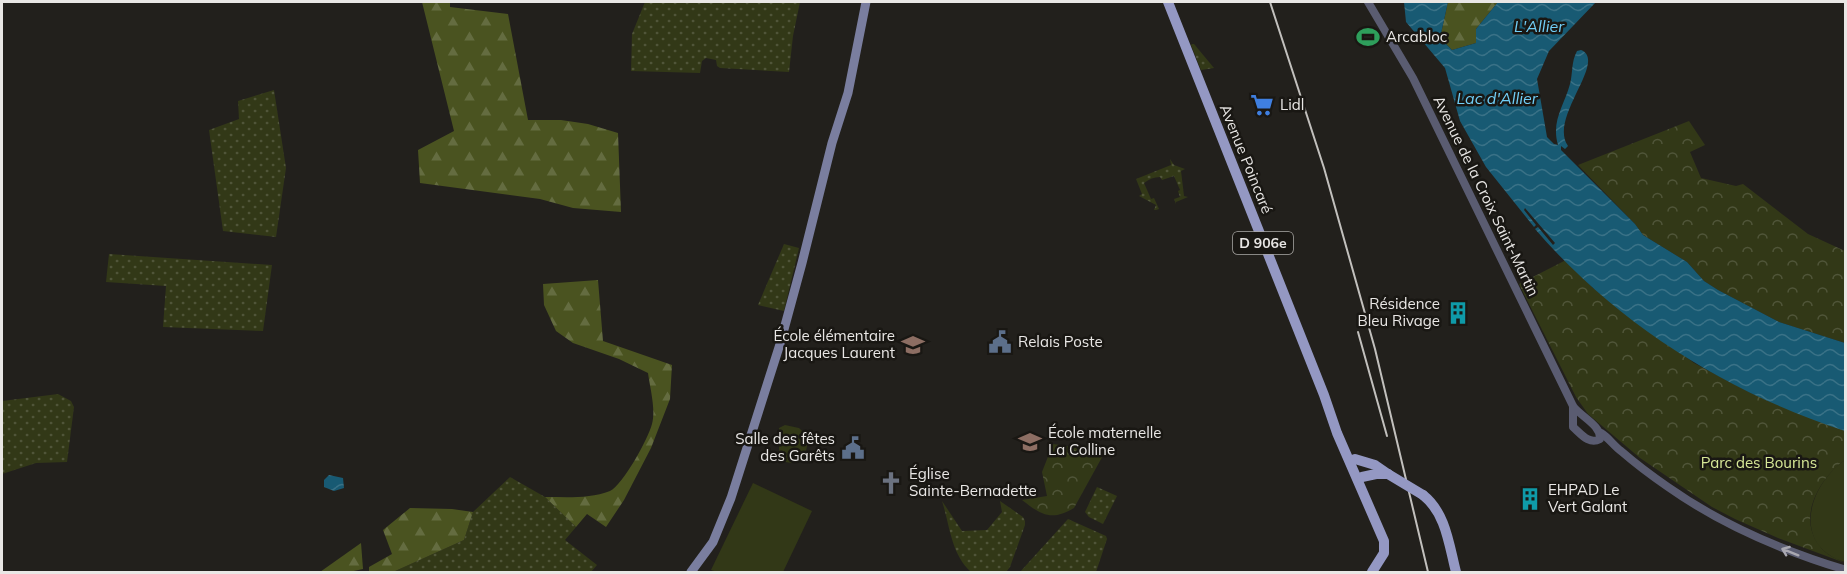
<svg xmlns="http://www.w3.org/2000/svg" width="1847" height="574" font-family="Mulish,sans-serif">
  <defs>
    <pattern id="grass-dots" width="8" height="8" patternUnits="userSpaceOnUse" patternTransform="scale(1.5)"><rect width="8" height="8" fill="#323817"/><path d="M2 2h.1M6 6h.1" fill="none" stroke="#505539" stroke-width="1.8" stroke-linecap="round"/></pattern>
    <pattern id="forest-firs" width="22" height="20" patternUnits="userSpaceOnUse" patternTransform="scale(1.5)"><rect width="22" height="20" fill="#4a5320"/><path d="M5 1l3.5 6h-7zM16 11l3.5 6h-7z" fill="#646c40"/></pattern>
    <pattern id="park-crowns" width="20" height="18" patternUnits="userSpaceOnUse" patternTransform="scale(1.5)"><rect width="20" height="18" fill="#323817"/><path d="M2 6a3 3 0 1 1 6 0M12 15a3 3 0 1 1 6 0" fill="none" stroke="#505539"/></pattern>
    <pattern id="water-waves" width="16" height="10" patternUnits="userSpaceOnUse" patternTransform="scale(1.5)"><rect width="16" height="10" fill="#185a73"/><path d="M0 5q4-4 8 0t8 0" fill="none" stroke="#3a7287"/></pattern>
  </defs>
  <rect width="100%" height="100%" fill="#22201c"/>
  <g fill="url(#grass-dots)">
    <path d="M645,2H800L793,36L789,72L720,68L717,66L716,60L706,58L702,61L700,73L631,71L632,34Z"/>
    <path d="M1192,44H1194L1214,68L1201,70L1191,45Z"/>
    <path d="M274,90L286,168L276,237L223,231L209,130L239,119L238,101Z"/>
    <path d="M1170,159L1174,165L1185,169L1181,171L1184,196L1188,197L1176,202V204L1174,199L1180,197L1178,191L1180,190L1174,176L1162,180L1160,177C1154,177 1149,179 1144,183L1151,199L1154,198L1159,209L1156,210H1154L1156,205L1139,196L1142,194L1136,179L1171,165Z"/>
    <path d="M784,244L799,248L784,311L758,305Z"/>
    <path d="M109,254L272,265L263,331L163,327L166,286L106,282Z"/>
    <path d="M58,394L71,401L74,407L67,462L36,463L2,474V401Z"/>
    <path d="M510,477L545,497L576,527L565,540L597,565L591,572H393L464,540L473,512Z"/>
    <path d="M1097,487L1117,496L1103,524L1089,517L1085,512Z"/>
    <path d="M942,501L962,531L987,530L1002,512L1000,501L1023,517L1025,521V525L1010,567L1006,572H971C951,554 950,526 942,501Z"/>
    <path d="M1068,519L1106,536L1107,539L1096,572H1020Z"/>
  </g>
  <g fill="url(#forest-firs)">
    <path d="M422,2H450V7L508,14L528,120H561L588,124L618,133L621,212L573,208L540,199L420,183L418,150L454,131Z"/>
    <path d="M1448,2H1498L1476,29V43L1452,50L1440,38Z"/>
    <path d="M598,280L603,341L672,365L670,399L651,448L624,500L606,527L587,514L576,527L545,497C566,497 590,499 610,491C623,485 648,439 652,424C656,409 650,388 648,373L619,359L573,343L556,331L544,305L543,284Z"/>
    <path d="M410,508L452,509L473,512L464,540L393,572H369V567L392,554L383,530Z"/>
    <path d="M361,543L363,569L349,572H320Z"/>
  </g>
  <g fill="url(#park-crowns)">
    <path d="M1689,121L1705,145L1690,152L1701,178L1736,186L1743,184L1808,234L1845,251V343L1779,322L1718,290L1704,281L1687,262L1643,235L1635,224L1578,165Z"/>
    <path d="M1566,260L1593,288L1694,363L1751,393L1845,431V460C1820,478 1797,516 1819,545C1825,555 1836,558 1845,563L1778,538L1735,519L1712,507L1640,458L1588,414L1576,397L1519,284Z"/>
    <path d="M1053,444L1080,448L1082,445H1096L1106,450L1074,508C1051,522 1040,514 1022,500L1047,496L1042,472Z"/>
  </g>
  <g fill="#323817">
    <path d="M785,425L799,428C812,440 809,457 792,463L779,461V428Z"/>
    <path d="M1845,460V562C1791,546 1808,485 1845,460Z"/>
    <path d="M753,483L812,511L783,572H717L711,570Z"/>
  </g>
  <g fill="url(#water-waves)">
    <path d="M1404,2H1448L1440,38L1452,50L1476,43V29L1498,2H1596L1549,51L1537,79L1547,137L1554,144L1558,145C1551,121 1564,106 1570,84C1573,73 1571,62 1577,51L1581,50C1608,61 1548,118 1568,146L1565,149L1561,146V150L1635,224L1643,235L1687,262L1704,281L1718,290L1779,322L1845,343V431C1726,392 1617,324 1535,229L1538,227L1553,245L1555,243L1525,208L1524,210L1536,225L1534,227L1486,167L1460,121L1445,68L1406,22Z"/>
    <path d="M329,475L343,478L344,488L334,491L324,487V480Z"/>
  </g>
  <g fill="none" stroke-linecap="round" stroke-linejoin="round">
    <g stroke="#5a5c71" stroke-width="8">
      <path d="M1368,2L1413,78L1573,406C1581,417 1601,425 1600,439C1589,445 1581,434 1573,427V406"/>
      <path d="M1601,433C1609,438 1613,445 1621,451C1636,464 1652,476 1668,487C1722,525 1783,551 1846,570"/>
    </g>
    <path stroke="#7a7e9f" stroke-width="9" d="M691,572L713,542L731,498L780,344L802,263L832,143L848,93L866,2"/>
    <g stroke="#9498c3" stroke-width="10">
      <path d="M1168,2L1324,395L1337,433L1384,541V553L1372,572"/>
      <path d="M1355,459L1375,465L1388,474"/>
      <path d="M1362,477L1376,474H1388"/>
      <path d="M1423,495C1446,513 1449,545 1456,572"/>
    </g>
    <g stroke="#c2c0bd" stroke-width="2">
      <path d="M1270,2L1324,168L1375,349L1428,572"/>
      <path d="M1358,332L1387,436"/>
    </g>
    <path stroke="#9498c3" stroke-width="10" d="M1388,474L1423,495"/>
  </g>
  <defs><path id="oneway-shaft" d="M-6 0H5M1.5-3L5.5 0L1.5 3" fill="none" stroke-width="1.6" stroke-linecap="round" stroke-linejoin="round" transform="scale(1.5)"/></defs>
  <use stroke="#a9a8b1" href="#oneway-shaft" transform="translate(1790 552) rotate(-158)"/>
  <defs>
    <g id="stadium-bare" transform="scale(1.8)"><path d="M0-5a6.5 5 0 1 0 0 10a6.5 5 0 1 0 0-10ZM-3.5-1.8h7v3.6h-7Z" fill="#2e9e5b" stroke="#191713" stroke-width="2.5" paint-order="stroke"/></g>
    <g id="supermarket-bare" transform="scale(1.8)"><path d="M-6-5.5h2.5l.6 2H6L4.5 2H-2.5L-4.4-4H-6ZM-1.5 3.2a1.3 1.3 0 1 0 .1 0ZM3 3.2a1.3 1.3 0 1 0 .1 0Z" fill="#3f7fe0" stroke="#191713" stroke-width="2.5" paint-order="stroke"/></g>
    <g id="building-bare" transform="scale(1.8)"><path d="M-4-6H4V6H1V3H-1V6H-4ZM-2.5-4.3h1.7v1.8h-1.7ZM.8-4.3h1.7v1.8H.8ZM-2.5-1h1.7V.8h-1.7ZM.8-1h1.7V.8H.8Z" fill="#0f9aa8" stroke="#191713" stroke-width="2.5" paint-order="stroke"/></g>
    <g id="civic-bare" transform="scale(1.8)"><path d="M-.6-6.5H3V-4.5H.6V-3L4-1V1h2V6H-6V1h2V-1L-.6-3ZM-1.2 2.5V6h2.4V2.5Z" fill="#5c6f8a" stroke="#191713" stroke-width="2.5" paint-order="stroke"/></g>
    <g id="school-bare" transform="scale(1.8)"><path d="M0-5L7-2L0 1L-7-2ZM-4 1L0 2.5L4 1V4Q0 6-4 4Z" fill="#8d6e63" stroke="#191713" stroke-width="2.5" paint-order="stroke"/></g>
    <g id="church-bare" transform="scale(1.8)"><path d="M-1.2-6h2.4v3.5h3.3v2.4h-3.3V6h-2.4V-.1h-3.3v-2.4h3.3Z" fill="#6b7280" stroke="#191713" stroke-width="2.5" paint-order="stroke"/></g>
  </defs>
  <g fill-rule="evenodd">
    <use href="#stadium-bare" x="1368" y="37"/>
    <use href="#supermarket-bare" x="1262" y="105"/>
    <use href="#building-bare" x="1458" y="313"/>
    <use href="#civic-bare" x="1000" y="342"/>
    <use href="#school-bare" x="913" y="345"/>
    <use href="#school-bare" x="1030" y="442"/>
    <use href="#civic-bare" x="853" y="448"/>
    <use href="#church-bare" x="891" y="483"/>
    <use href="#building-bare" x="1530" y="499"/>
  </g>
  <g text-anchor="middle" stroke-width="5" stroke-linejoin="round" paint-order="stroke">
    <rect fill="#191713" stroke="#aba9a6" stroke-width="1.5" x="1233" y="232" width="60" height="22" rx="4.5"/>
    <g font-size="14" font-weight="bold" fill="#e9e7e5">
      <text x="1263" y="248">D 906e</text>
    </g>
    <g font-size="15" fill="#e9e7e5" stroke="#191713" text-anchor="start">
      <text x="1386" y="42">Arcabloc</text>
      <text x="1280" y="110">Lidl</text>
      <text x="1440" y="309" text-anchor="end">Résidence<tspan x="1440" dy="17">Bleu Rivage</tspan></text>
      <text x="895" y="341" text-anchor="end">École élémentaire<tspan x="895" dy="17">Jacques Laurent</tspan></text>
      <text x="1018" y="347">Relais Poste</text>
      <text x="1048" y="438">École maternelle<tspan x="1048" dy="17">La Colline</tspan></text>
      <text x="835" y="444" text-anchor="end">Salle des fêtes<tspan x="835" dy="17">des Garêts</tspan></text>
      <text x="909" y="479">Église<tspan x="909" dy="17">Sainte-Bernadette</tspan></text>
      <text x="1548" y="495">EHPAD Le<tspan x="1548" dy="17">Vert Galant</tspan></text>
    </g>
    <g font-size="15" fill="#e9e7e5" stroke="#191713">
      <text transform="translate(1246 159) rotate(68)" y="5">Avenue Poincaré</text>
      <text transform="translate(1486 196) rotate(64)" y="5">Avenue de la Croix Saint-Martin</text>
    </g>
    <g font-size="15" fill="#d7e897" stroke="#191713">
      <text x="1759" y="468">Parc des Bourins</text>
    </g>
    <g font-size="16" font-style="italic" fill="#71cef6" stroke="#191713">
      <text x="1539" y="32">L'Allier</text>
      <text x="1497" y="104">Lac d'Allier</text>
    </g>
  </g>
  <rect width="1847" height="574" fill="none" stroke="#e9e7e5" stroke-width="6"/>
</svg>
